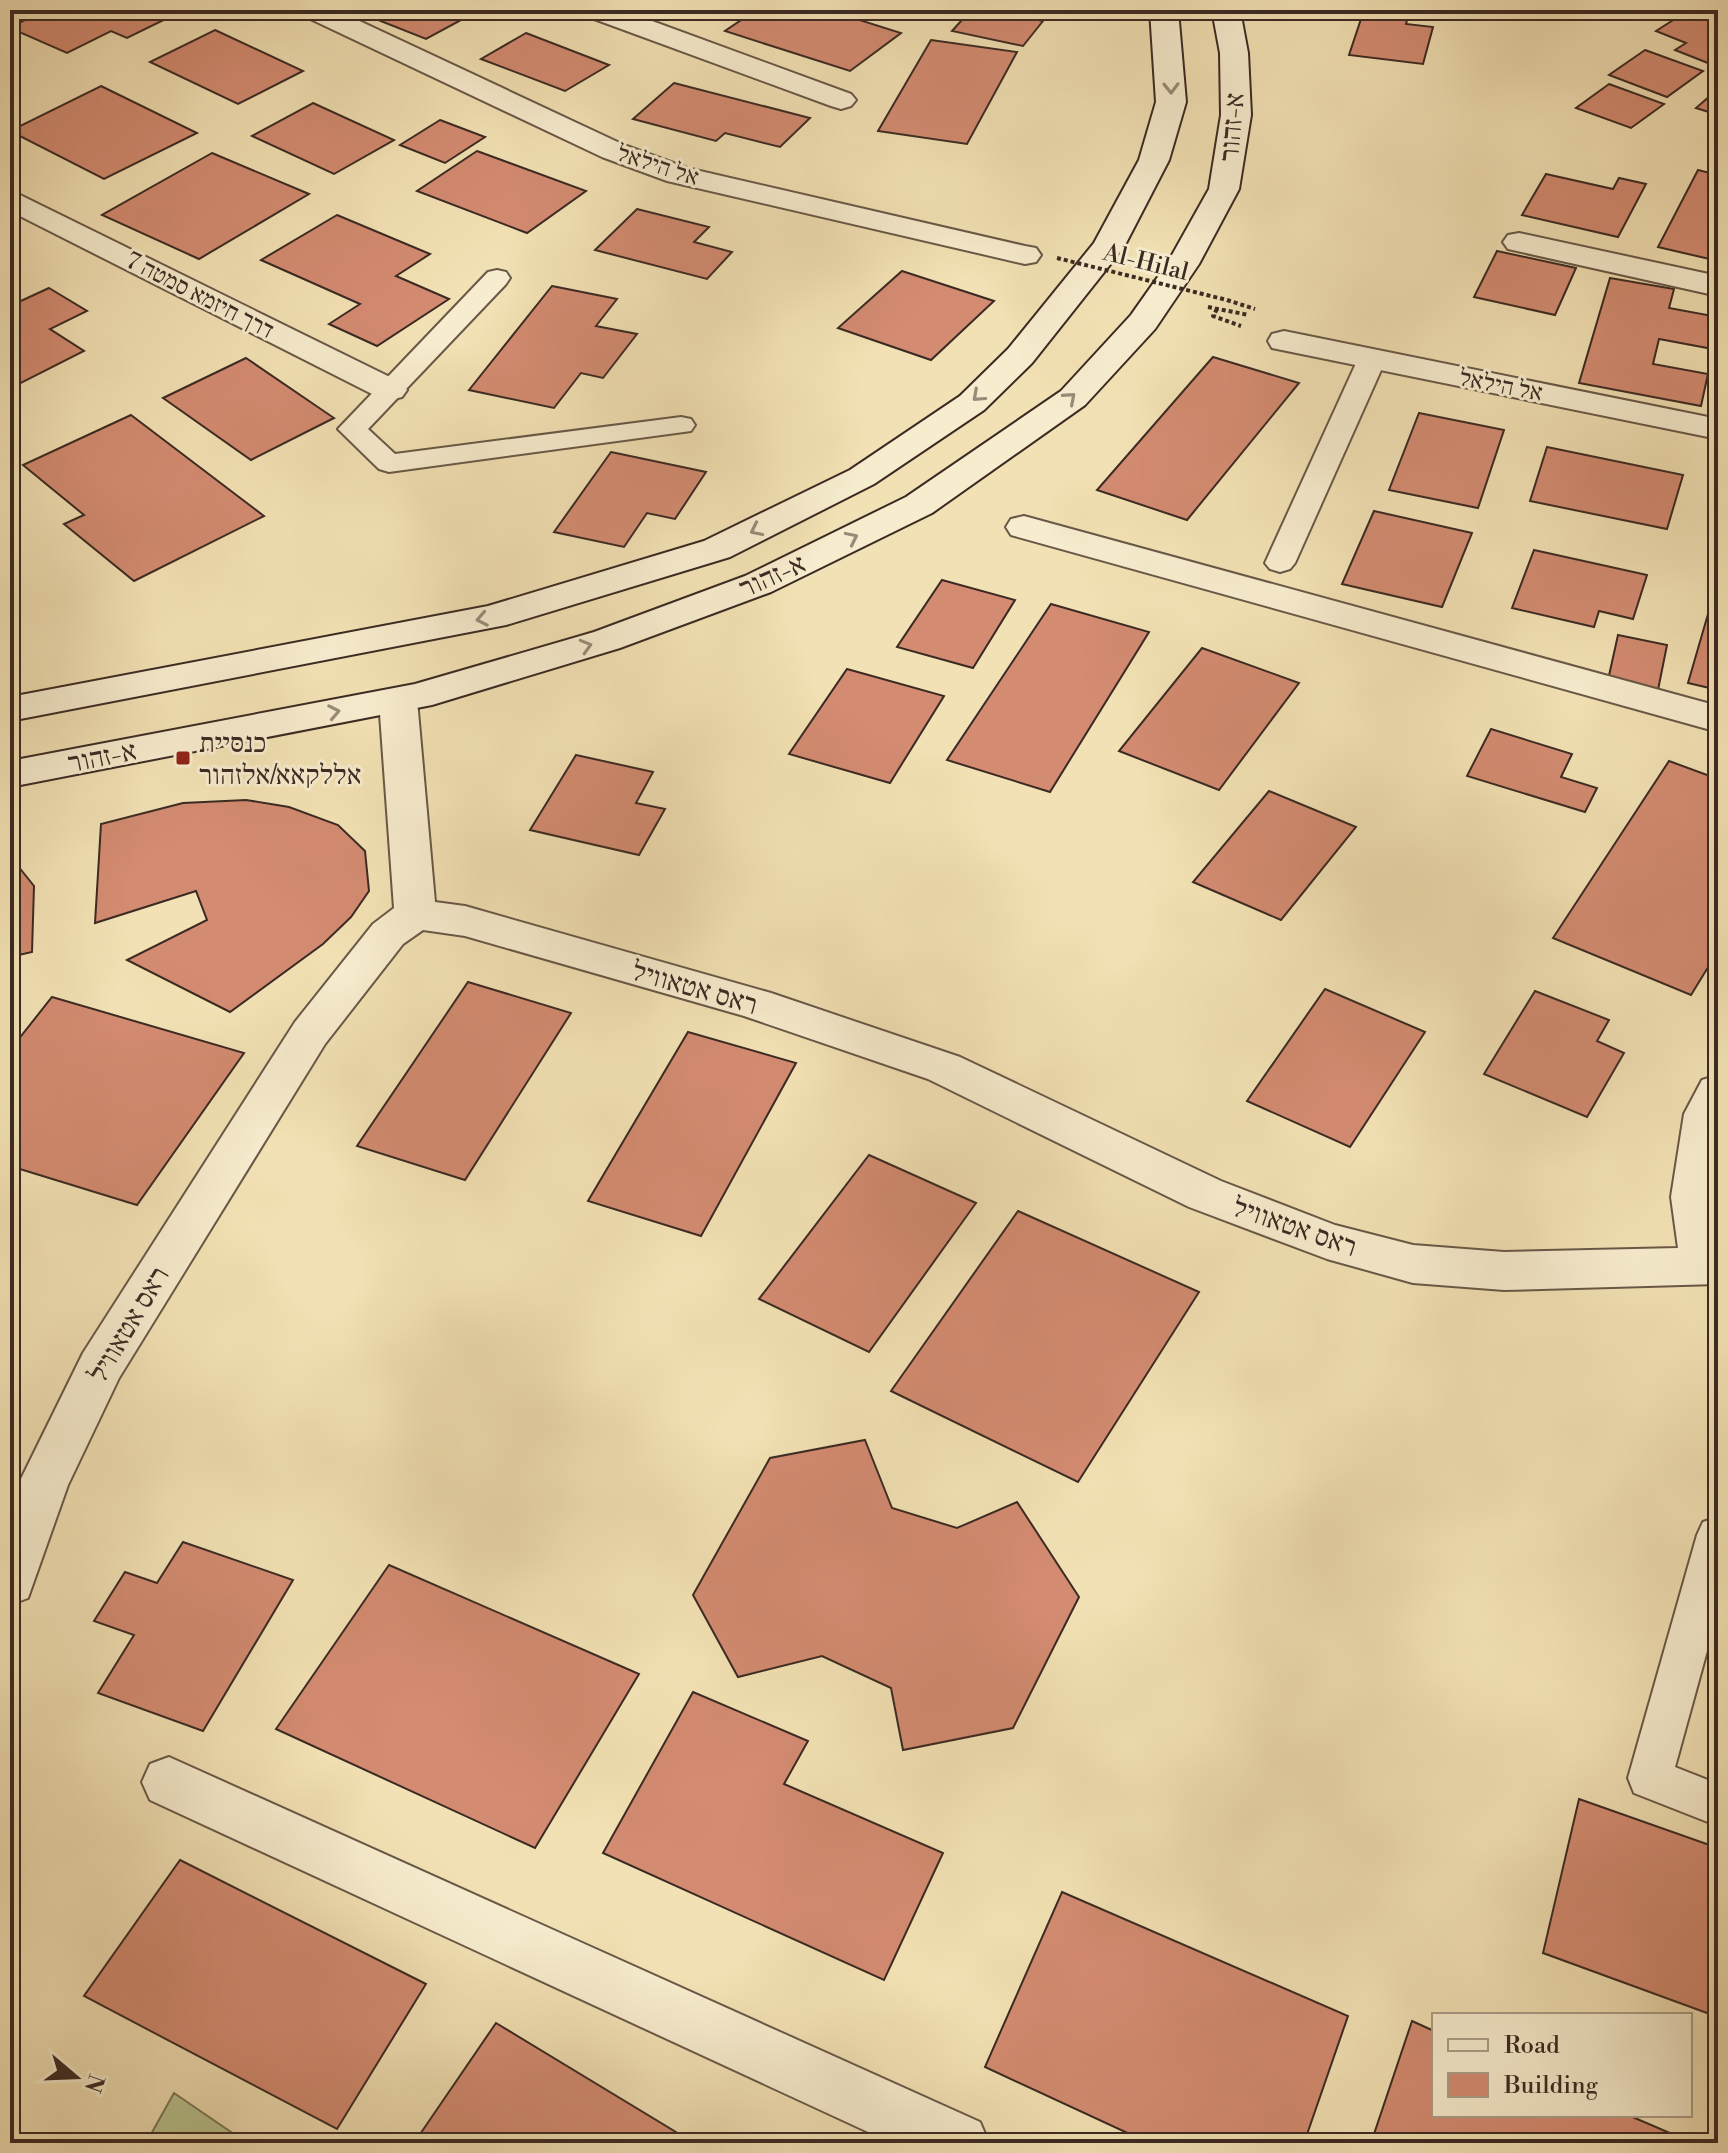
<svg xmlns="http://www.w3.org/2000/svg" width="1728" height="2153" font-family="'Libre Bodoni','Frank Ruhl Libre',serif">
  <rect width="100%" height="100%" fill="#f2e1b4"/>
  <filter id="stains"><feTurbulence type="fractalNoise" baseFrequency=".0025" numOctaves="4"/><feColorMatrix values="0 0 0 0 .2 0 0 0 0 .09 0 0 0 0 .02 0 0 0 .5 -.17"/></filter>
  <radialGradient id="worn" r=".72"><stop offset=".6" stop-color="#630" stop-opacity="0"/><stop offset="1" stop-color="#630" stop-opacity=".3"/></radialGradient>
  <path fill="#b8c38f" stroke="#7a7659" stroke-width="2" d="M174,2093L247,2143H146Z"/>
  <g fill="#d38b71" stroke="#3b2a23" stroke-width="2">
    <path d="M43,10H184L127,38L111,31L67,53L10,28Z"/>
    <path d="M353,10H467L474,13L426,39Z"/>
    <path d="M756,10H828L901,33L850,71L725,31Z"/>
    <path d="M971,10H989L1043,21L1023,46L952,31Z"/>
    <path d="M1364,10H1410L1406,24L1433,27L1423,64L1349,55Z"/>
    <path d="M1689,10H1701L1718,17V56L1708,63L1675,50L1686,43L1656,31Z"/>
    <path d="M215,30L303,71L238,104L150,62Z"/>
    <path d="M526,33L609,65L565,91L481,59Z"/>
    <path d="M931,40L1017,52L967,144L878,131Z"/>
    <path d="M1645,50L1703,71L1667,97L1609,75Z"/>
    <path d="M674,83L810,118L780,147L725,133L716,141L633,119Z"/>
    <path d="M1609,84L1664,104L1631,128L1576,108Z"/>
    <path d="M101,86L197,133L104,179L10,131Z"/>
    <path d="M1718,89V115L1696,108Z"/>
    <path d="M313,103L394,140L334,174L252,136Z"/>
    <path d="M440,120L485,137L445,163L400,145Z"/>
    <path d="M477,151L586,191L527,233L417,191Z"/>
    <path d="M212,153L309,194L199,259L102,215Z"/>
    <path d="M1698,170L1718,175V261L1658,247Z"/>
    <path d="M1546,174L1613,189L1619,178L1646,184L1618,237L1522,215Z"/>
    <path d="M637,209L709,227L694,242L732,252L707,279L595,250Z"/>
    <path d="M337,215L430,254L396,276L449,299L377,346L329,324L360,304L261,260Z"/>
    <path d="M1497,251L1576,268L1555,315L1474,297Z"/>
    <path d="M902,271L994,301L931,360L838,328Z"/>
    <path d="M1610,278L1674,289L1669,308L1718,317V350L1659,339L1653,364L1708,374L1701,406L1579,383Z"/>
    <path d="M552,286L617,299L596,326L637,334L603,378L581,373L554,408L469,390Z"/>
    <path d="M49,288L87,311L50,329L84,351L11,388L10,306Z"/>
    <path d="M1213,357L1299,383L1187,520L1097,490Z"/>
    <path d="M246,358L334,418L251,460L163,398Z"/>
    <path d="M1419,413L1504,430L1478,508L1389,490Z"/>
    <path d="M131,415L264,516L134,581L64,524L84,515L23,465Z"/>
    <path d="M1547,447L1683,475L1667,529L1530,501Z"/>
    <path d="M611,452L706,472L675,519L647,513L624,547L554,532Z"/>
    <path d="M1374,511L1472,533L1442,607L1342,584Z"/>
    <path d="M1534,550L1647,575L1633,619L1599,611L1594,627L1512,608Z"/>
    <path d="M942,580L1015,600L973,668L897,647Z"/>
    <path d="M1715,590H1718V690L1688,683Z"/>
    <path d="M1051,604L1149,632L1050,792L947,760Z"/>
    <path d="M1618,635L1667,645L1658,690L1608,680Z"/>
    <path d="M1202,648L1299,683L1219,790L1119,751Z"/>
    <path d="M847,669L944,696L890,783L789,754Z"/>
    <path d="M1491,729L1572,754L1561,777L1597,788L1585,812L1467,776Z"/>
    <path d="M576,755L653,772L636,803L665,809L639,855L530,830Z"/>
    <path d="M1669,761L1718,779V951L1691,995L1553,938Z"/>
    <path d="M1269,791L1356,827L1281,920L1193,882Z"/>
    <path d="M246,800L289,807L338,825L365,851L369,891L351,917L323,944L230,1012L127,960L207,920L196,891L95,923L101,824L183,803Z"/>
    <path d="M14,861L34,886L32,952L10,957V862Z"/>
    <path d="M468,982L571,1013L465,1180L357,1146Z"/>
    <path d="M1325,989L1425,1032L1350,1147L1247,1101Z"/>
    <path d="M1535,991L1609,1020L1597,1041L1624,1053L1587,1117L1484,1074Z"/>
    <path d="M52,997L244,1053L137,1205L10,1166V1050Z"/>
    <path d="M688,1032L796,1063L701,1236L588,1201Z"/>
    <path d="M869,1155L976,1203L869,1352L759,1299Z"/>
    <path d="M1018,1211L1199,1292L1078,1482L891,1391Z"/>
    <path d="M865,1440L892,1508L957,1528L1017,1502L1079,1597L1013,1728L903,1750L891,1688L822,1656L738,1677L693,1595L770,1458Z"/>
    <path d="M183,1542L293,1580L203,1731L98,1693L134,1635L94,1621L125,1572L157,1583Z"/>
    <path d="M389,1565L639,1674L535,1848L276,1729Z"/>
    <path d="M693,1692L808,1741L784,1784L943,1853L884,1980L603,1853Z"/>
    <path d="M1579,1799L1718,1848V2017L1543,1953Z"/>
    <path d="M180,1860L426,1984L337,2129L84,1996Z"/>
    <path d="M1062,1892L1348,2016L1304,2143H1149L985,2067Z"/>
    <path d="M1412,2021L1434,2031V2115H1628L1693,2143H1371Z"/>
    <path d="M496,2023L694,2143H414Z"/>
  </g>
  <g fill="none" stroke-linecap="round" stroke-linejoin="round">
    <g stroke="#695847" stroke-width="4">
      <g id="lane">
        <path d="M497,270L506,272L510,278L506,284L368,429L395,454L681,417L691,419L695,425L691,431L389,472L379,469L338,429L488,272Z"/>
        <path d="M1372,351L1382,353L1386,359L1295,563L1290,569L1280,572L1270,569L1265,563L1358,359L1362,353Z"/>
        <path d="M1718,1517V1611L1675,1767L1718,1784V1826L1634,1793L1628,1778L1697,1535L1703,1522Z"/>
      </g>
    </g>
    <g stroke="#695847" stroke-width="4">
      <g id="street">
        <path d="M300,10H336L624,145L687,168L1025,246L1036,248L1041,255L1036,262L1025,264L667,181L602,157L304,16Z"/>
        <path d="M582,10H622L851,94L856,100L851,106L841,109L831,106L586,16Z"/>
        <path d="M10,190L402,383L407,390L402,397L390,400L378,397L10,211Z"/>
        <path d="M1519,233L1718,276V296L1508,249L1503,242L1508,235Z"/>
        <path d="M1284,331L1718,419V439L1272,348L1268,341L1272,334Z"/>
        <path d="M1024,516L1718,706V732L1011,535L1006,527L1011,519Z"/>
        <path d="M398,688L412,691L417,700L435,902L465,906L771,993L960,1057L1221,1181L1335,1225L1413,1245L1504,1252L1678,1248L1671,1197L1684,1114L1702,1080L1718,1075V1284L1504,1290L1413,1283L1327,1259L1189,1207L928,1079L744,1016L465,936L423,930L403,944L325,1044L119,1378L68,1485L28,1598L10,1605V1508L18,1485L83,1353L295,1022L373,924L394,908L379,700L384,691Z"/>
        <path d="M169,1757L980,2122L989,2143H892L150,1800L142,1782L150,1764Z"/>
      </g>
    </g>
    <g stroke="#3b2a23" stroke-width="4">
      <g id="secondary">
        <path d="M1150,10H1178L1186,102L1169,160L1124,247L1032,363L984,410L874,484L730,557L506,625L10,721V697L488,606L704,541L850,470L960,396L1008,349L1094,243L1139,160L1156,102Z"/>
        <path d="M1212,10H1240L1248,53L1251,115L1239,189L1199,264L1155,329L1085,405L932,513L771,592L620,648L432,705L10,787V761L415,684L594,632L745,576L906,497L1061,391L1131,315L1167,264L1209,189L1221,115L1220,53Z"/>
      </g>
    </g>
    <g stroke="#3b2a23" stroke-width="4" stroke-dasharray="4 3" stroke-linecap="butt">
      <path d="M1227,300L1255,309"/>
      <path d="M1208,307L1249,315"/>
      <path d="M1217,309L1213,316L1241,326"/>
    </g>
    <use href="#lane" fill="#f7ecce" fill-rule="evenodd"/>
    <use href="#street" fill="#f7ecce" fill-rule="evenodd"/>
    <use href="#secondary" fill="#f7ecce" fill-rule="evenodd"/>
    <path stroke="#3b2a23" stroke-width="4" stroke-dasharray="4 3" stroke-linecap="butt" d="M1057,258L1227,300"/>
  </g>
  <defs><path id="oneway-chevron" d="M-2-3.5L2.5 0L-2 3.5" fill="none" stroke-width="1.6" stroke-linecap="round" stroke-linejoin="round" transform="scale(2)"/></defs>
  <g stroke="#998b78">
    <use href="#oneway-chevron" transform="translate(1171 88) rotate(89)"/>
    <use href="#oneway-chevron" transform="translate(978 396) rotate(138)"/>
    <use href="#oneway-chevron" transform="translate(1070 398) rotate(-41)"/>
    <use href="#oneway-chevron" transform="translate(756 530) rotate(154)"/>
    <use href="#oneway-chevron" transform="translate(852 538) rotate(-26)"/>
    <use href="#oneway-chevron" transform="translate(482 619) rotate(169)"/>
    <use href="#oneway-chevron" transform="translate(586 646) rotate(-16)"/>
    <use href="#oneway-chevron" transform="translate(334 712) rotate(-11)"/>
  </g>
  <rect fill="#8f2418" stroke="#f7ecce" stroke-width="3" x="175" y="750" width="16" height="16" rx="4"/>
  <g text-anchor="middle" stroke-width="6" stroke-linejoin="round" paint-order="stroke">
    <g font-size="24" fill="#3b2a23" stroke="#f7ecce">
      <text transform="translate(658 165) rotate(18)" y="8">אל הילאל</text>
      <text transform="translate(1146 262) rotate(14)" y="8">Al-Hilal</text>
      <text transform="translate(200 295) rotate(27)" y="8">דרך חיזמא סמטה 7</text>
      <text transform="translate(1501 385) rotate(11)" y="8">אל הילאל</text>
    </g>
    <g font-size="28" fill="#3b2a23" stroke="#f7ecce">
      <text transform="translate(1231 127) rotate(-85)" y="10">א-זהור</text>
      <text transform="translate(772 575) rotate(-24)" y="10">א-זהור</text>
      <text transform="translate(102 756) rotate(-11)" y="10">א-זהור</text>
      <text transform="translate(695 987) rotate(16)" y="10">ראס אטאוויל</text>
      <text transform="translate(1295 1226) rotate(19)" y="10">ראס אטאוויל</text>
      <text transform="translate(128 1324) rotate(-59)" y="10">ראס אטאוויל</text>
    </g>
    <g font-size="28" fill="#3b2a23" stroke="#f7ecce" text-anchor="start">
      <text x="199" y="752">כנסיית<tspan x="199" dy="32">אללקאא/אלזהור</tspan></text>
    </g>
  </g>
  <rect width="1728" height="2153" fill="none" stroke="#f2e1b4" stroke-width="40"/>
  <rect x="12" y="12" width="1704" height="2129" fill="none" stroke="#3b2a23" stroke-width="4"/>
  <rect x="20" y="20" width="1688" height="2113" fill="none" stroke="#3b2a23" stroke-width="2"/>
  <rect x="1432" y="2013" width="260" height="104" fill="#f7ecce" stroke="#ac9e8a" stroke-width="2"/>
  <rect x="1448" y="2039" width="40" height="12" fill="#f7ecce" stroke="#ac9e8a" stroke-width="2"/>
  <text x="1504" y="2053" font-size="24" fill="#3b2a23">Road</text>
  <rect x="1448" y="2073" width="40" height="24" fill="#d38b71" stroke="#ac9e8a" stroke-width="2"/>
  <text x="1504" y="2093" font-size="24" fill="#3b2a23">Building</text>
  <g transform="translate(76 2077) rotate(109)" stroke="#f7ecce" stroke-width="6" paint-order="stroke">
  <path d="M0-6L14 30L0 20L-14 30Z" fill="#3b2a23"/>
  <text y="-12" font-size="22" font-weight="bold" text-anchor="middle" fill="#3b2a23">N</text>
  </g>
  <rect width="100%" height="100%" filter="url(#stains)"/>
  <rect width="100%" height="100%" fill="url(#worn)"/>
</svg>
